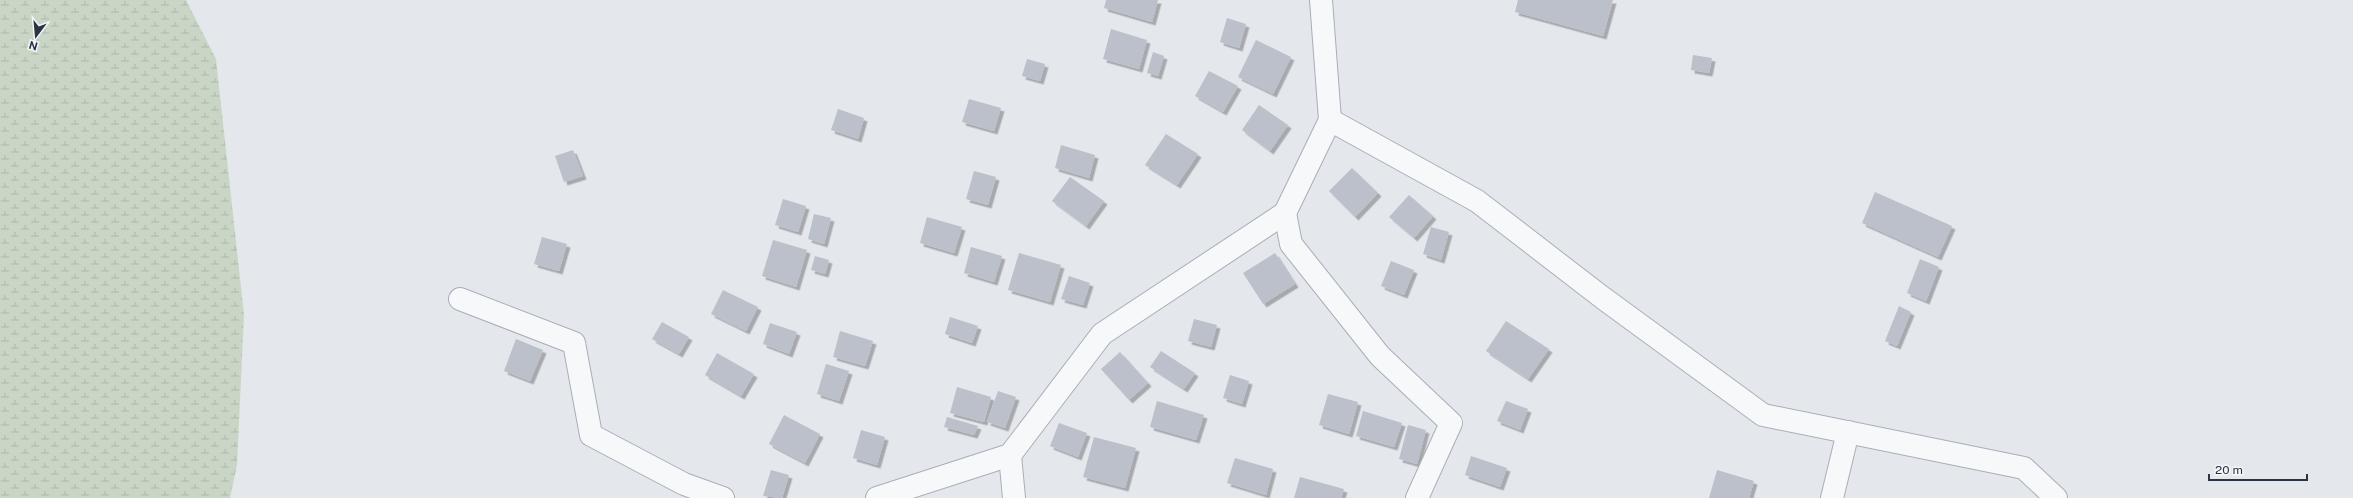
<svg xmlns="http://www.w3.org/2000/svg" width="2353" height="498" font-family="'Public Sans',sans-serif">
  <defs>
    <pattern id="wetland-marsh" width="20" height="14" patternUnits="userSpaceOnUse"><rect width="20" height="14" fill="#c9d6c5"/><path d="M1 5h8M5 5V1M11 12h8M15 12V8" fill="none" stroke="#adb8ab"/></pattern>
    <filter id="shadow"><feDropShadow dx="3.5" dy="3.5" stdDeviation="0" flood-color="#0004"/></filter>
  </defs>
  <rect width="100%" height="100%" fill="#e4e7ec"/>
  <path fill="url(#wetland-marsh)" d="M0,0H186L216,59L244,315L237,465L230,498H0Z"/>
  <g fill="#bbc0ca" filter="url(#shadow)">
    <path d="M1106,0H1158L1152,22L1104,8Z"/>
    <path d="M1518,0H1613L1603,36L1515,12Z"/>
    <path d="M1227,18L1246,24L1239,48L1220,42Z"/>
    <path d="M1111,29L1147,40L1139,69L1103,59Z"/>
    <path d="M1256,40L1291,57L1273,94L1238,77Z"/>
    <path d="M1153,52L1164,56L1158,76L1147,73Z"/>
    <path d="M1693,55L1712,58L1709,73L1691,70Z"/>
    <path d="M1027,59L1045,64L1040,81L1022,76Z"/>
    <path d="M1209,71L1238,86L1223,112L1195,96Z"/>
    <path d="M969,99L1001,108L994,131L962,122Z"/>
    <path d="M1259,105L1288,125L1270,151L1242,130Z"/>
    <path d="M838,109L864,118L858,139L831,130Z"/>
    <path d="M1166,134L1198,154L1177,185L1145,165Z"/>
    <path d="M1061,145L1095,155L1089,178L1055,168Z"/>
    <path d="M573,150L583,176L564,182L555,156Z"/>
    <path d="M1352,168L1378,193L1355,217L1329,191Z"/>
    <path d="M974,171L996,177L988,205L966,199Z"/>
    <path d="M1070,177L1104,201L1086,226L1052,201Z"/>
    <path d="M1875,192L1952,226L1938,257L1862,223Z"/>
    <path d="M1409,195L1433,216L1414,238L1389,217Z"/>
    <path d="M783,199L806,206L798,232L775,225Z"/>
    <path d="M814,214L831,218L824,244L808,239Z"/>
    <path d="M927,217L962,227L954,253L920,243Z"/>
    <path d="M1431,227L1449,232L1441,260L1423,254Z"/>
    <path d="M542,237L567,244L559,271L534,264Z"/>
    <path d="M773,240L807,250L796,287L762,276Z"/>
    <path d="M971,247L1002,256L994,282L964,273Z"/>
    <path d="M1019,253L1061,265L1050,302L1008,290Z"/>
    <path d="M1275,253L1295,284L1263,304L1243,273Z"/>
    <path d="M815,256L829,260L825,274L811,270Z"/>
    <path d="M1920,259L1939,267L1926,301L1907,293Z"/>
    <path d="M1391,261L1414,270L1404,295L1381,286Z"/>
    <path d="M1069,276L1090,283L1083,305L1061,299Z"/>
    <path d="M723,290L758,307L746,331L711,314Z"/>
    <path d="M1899,306L1911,312L1897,346L1885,341Z"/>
    <path d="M950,317L978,326L972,343L945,334Z"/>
    <path d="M1194,319L1217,325L1211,347L1188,341Z"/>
    <path d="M1506,321L1549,349L1528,379L1486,351Z"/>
    <path d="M662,322L689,337L679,354L652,339Z"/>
    <path d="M770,323L797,332L789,354L763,344Z"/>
    <path d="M840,331L873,341L865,366L833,357Z"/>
    <path d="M516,339L543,350L530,381L504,371Z"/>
    <path d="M1161,351L1195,373L1184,389L1150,367Z"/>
    <path d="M1120,352L1148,383L1129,400L1101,369Z"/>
    <path d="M717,353L754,374L741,396L705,375Z"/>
    <path d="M826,364L849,371L839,401L817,394Z"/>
    <path d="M1230,375L1249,381L1242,404L1223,398Z"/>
    <path d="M957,387L991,397L984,422L950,413Z"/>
    <path d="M998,391L1016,397L1005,428L987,422Z"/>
    <path d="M1328,394L1358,402L1349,434L1319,425Z"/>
    <path d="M1157,401L1204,415L1196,440L1150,427Z"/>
    <path d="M1506,401L1528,409L1520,430L1497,421Z"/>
    <path d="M1363,411L1402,423L1394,447L1356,436Z"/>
    <path d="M784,415L820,434L805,463L769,444Z"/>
    <path d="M947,417L978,426L974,435L944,427Z"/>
    <path d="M1059,423L1087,433L1078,457L1050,446Z"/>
    <path d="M1408,425L1426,430L1417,464L1399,459Z"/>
    <path d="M861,430L885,437L877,465L853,458Z"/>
    <path d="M1094,437L1136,448L1125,488L1083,477Z"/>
    <path d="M1471,456L1507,468L1500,487L1465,475Z"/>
    <path d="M1235,458L1273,469L1266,495L1227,483Z"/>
    <path d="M771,470L789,475L782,498L763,496Z"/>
    <path d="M1717,470L1754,481L1749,498H1709Z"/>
    <path d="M1300,477L1344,489L1341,498H1294Z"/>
  </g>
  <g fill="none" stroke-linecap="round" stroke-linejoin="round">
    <g stroke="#a9aeb7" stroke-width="24">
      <g id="minor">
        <path d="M1330,120L1477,201L1603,298L1763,415L2024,468L2056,498"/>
        <path d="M1285,213L1291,244L1380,356L1451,423L1417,498"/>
        <path d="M460,299L574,343L591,435L684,484L723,498"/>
        <path d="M1010,455L1014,498"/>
        <path d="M877,498L1010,455L1102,334L1285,213L1330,120L1321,0"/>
        <path d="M1832,498L1848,432"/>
      </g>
    </g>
    <use href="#minor" stroke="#f7f8fa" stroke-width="22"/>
  </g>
  <g transform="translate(36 36) rotate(196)" stroke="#f4f6f9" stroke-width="3" paint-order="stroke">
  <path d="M0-3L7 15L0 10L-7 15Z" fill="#2b3445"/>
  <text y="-6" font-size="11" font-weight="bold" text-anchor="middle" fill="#2b3445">N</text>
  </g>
  <path d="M2209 474v6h98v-6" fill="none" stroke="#2b3445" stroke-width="2"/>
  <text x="2215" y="474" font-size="12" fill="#2b3445" stroke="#f4f6f9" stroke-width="3" paint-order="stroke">20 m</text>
</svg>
